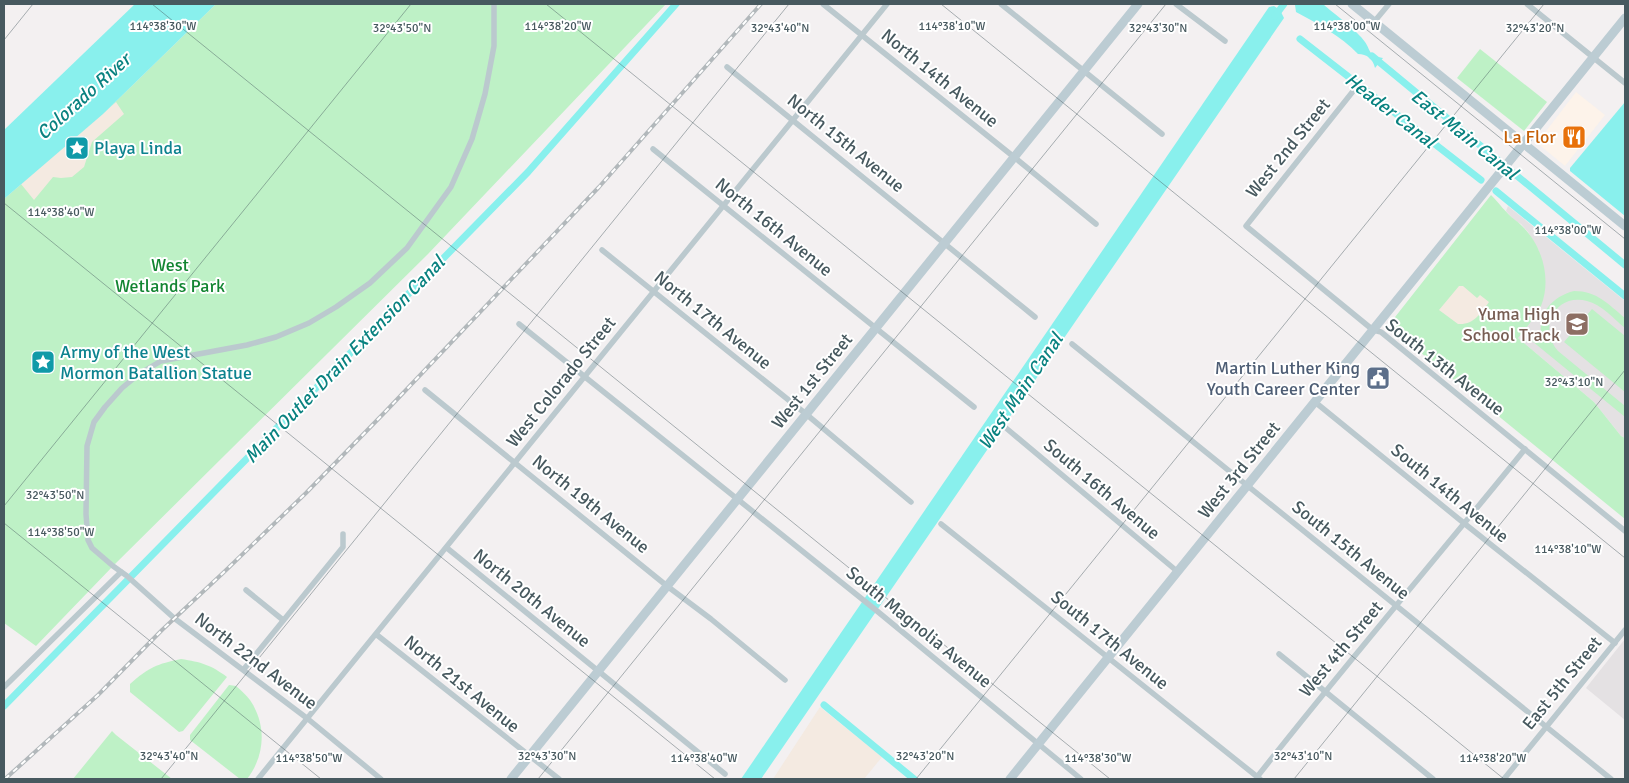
<svg xmlns="http://www.w3.org/2000/svg" width="1629" height="783" font-family="Signika,sans-serif">
  <rect width="100%" height="100%" fill="#f3f0f1"/>
  <path fill="#fdf3ea" d="M1576,92L1605,115L1565,166L1537,143Z"/>
  <g fill="#e4e1e3">
    <path d="M1508,206L1625,301V438L1621,436L1594,402L1518,338L1539,251L1528,232L1521,224L1514,220L1506,211Z"/>
    <path d="M1625,639V720L1586,688Z"/>
  </g>
  <g fill="#bef1c6">
    <path d="M216,4H666L428,254L114,565L36,646L4,623V199L103,114Z"/>
    <path d="M1480,49L1547,102L1524,131L1457,78Z"/>
    <path d="M1491,195C1499,203 1506,213 1515,220C1519,223 1517,221 1521,225C1542,244 1552,279 1541,306C1535,318 1526,328 1518,338L1594,402L1621,436L1625,438V519L1388,326Z"/>
    <path d="M1574,291C1597,291 1608,304 1625,318V328C1614,319 1601,304 1587,301C1555,293 1538,328 1558,351L1625,406V417L1532,341L1537,334L1542,337C1536,314 1553,296 1574,291Z"/>
    <path d="M1592,309L1625,336V392L1564,342Z"/>
    <path d="M181,659C201,662 211,665 227,677L183,731L179,732L130,692V684C149,667 157,664 181,659Z"/>
    <path d="M229,685L236,686C241,690 246,695 250,700C267,725 265,756 247,779H240L190,740V735Z"/>
    <path d="M112,731L116,735L172,779H73Z"/>
  </g>
  <g fill="#f4eae1">
    <path d="M116,102L124,114L92,142L84,167L72,177L61,178L53,177L34,200L21,184Z"/>
    <path d="M1459,286H1463L1477,298L1480,295L1489,302C1480,314 1474,325 1458,324L1439,310Z"/>
    <path d="M820,707L882,757L864,779H773Z"/>
  </g>
  <g fill="#89f0ed">
    <path d="M135,4H216L103,114L4,199V130Z"/>
    <path d="M1284,4H1323C1334,14 1357,30 1365,42C1368,46 1369,51 1373,56L1383,58L1375,68C1373,59 1367,54 1358,54C1341,36 1318,24 1296,12L1295,5H1286Z"/>
    <path d="M1274,6L1280,10L1284,18L761,779H741L1269,7Z"/>
    <path d="M1625,102V216L1570,171V168Z"/>
  </g>
  <g fill="none" stroke-linecap="round" stroke-linejoin="round">
    <g stroke="#89f0ed" stroke-width="7">
      <path d="M1275,16L1284,4"/>
      <path d="M1300,39L1481,180"/>
      <path d="M1372,56L1625,265"/>
      <path d="M1496,191L1625,296"/>
      <path d="M824,705L914,779"/>
      <path d="M4,706L528,172L676,4"/>
    </g>
    <g stroke="#bbc9ce" stroke-width="5.5">
      <path d="M823,4L1014,157L1096,224"/>
      <path d="M1001,4L1162,134"/>
      <path d="M1176,4L1225,41"/>
      <path d="M1527,4L1625,83"/>
      <path d="M1374,22L1389,4"/>
      <path d="M727,67L1035,317"/>
      <path d="M1354,90L1246,226L1373,330L1381,332L1625,531"/>
      <path d="M653,149L974,407"/>
      <path d="M602,250L806,414L911,502"/>
      <path d="M519,324L877,611L1081,779"/>
      <path d="M1072,344L1611,779"/>
      <path d="M425,390L667,586L711,619L785,680"/>
      <path d="M1315,402L1465,524L1615,643"/>
      <path d="M1006,428L1178,572"/>
      <path d="M941,524L1260,779"/>
      <path d="M447,548L725,774"/>
      <path d="M246,590L283,620"/>
      <path d="M377,635L559,779"/>
      <path d="M1279,654L1433,779"/>
      <path d="M244,669L343,547V534"/>
      <path d="M4,687L121,572"/>
      <path d="M1257,777C1344,666 1436,559 1525,449"/>
      <path d="M258,779L887,4"/>
      <path d="M381,779L308,719L174,618L127,576L113,566L92,548L88,540L86,514L87,446L94,422L105,407L122,388L139,374L161,361L247,345L276,337L309,323L336,307L370,283L407,248L451,187L472,139L485,94L494,46V4"/>
      <path d="M1504,779L1625,630"/>
    </g>
    <g stroke="#bcccd3" stroke-width="9">
      <path d="M1352,4L1625,226"/>
      <path d="M511,779L1138,4"/>
      <path d="M1010,779L1625,18"/>
    </g>
    <g stroke="#b2b8bb" stroke-width="4">
      <path id="rail" d="M5,779L98,695L162,630L223,573L306,493L386,411L599,187L761,4"/>
    </g>
    <use href="#rail" stroke="#fff" stroke-width="2" stroke-dasharray="5.5" stroke-linecap="butt"/>
  </g>
  <path fill="none" stroke="#47595f" stroke-width="1" stroke-opacity="0.45" d="M152,4L1110,779M546,4L1504,779M941,4L1625,558M1335,4L1625,239M4,40L33,4M4,203L715,779M4,506L411,4M4,523L321,779M161,779L789,4M538,779L1166,4M916,779L1544,4M1294,779L1625,370"/>
  <defs>
    <g id="restaurant-square" transform="scale(1.25)"><rect x="-9" y="-9" width="18" height="18" rx="4" fill="#e8710a" stroke="#fff"/><path d="M-5-6h1v4h1v-4h1v4h1v-4h1v5L-1.5 .5V6h-2V.5L-5-1ZM5-6V6H3V1.5H1.5Q1.5-4 5-6Z" fill="#fff"/></g>
    <g id="sight-square" transform="scale(1.25)"><rect x="-9" y="-9" width="18" height="18" rx="4" fill="#0f9aa8" stroke="#fff"/><path d="M0-6L1.8-2.2L6-1.7L2.9 1.2L3.7 5.4L0 3.3L-3.7 5.4L-2.9 1.2L-6-1.7L-1.8-2.2Z" fill="#fff"/></g>
    <g id="school-square" transform="scale(1.25)"><rect x="-9" y="-9" width="18" height="18" rx="4" fill="#8d6e63" stroke="#fff"/><path d="M0-5L7-2L0 1L-7-2ZM-4 1L0 2.5L4 1V4Q0 6-4 4Z" fill="#fff"/></g>
    <g id="civic-square" transform="scale(1.25)"><rect x="-9" y="-9" width="18" height="18" rx="4" fill="#5c6f8a" stroke="#fff"/><path d="M-.6-6.5H3V-4.5H.6V-3L4-1V1h2V6H-6V1h2V-1L-.6-3ZM-1.2 2.5V6h2.4V2.5Z" fill="#fff"/></g>
  </defs>
  <g fill-rule="evenodd">
    <use href="#restaurant-square" x="1574" y="137"/>
    <use href="#sight-square" x="77" y="148"/>
    <use href="#school-square" x="1577" y="324"/>
    <use href="#sight-square" x="43" y="362"/>
    <use href="#civic-square" x="1378" y="378"/>
  </g>
  <g text-anchor="middle" stroke-width="4" stroke-linejoin="round" paint-order="stroke">
    <g font-size="18" fill="#47595f" stroke="#fff">
      <text transform="translate(940 78) rotate(39)" y="6">North 14th Avenue</text>
      <text transform="translate(846 143) rotate(39)" y="6">North 15th Avenue</text>
      <text transform="translate(1288 148) rotate(-51)" y="6">West 2nd Street</text>
      <text transform="translate(774 227) rotate(39)" y="6">North 16th Avenue</text>
      <text transform="translate(713 320) rotate(39)" y="6">North 17th Avenue</text>
      <text transform="translate(1445 367) rotate(38)" y="6">South 13th Avenue</text>
      <text transform="translate(812 381) rotate(-51)" y="6">West 1st Street</text>
      <text transform="translate(561 382) rotate(-51)" y="6">West Colorado Street</text>
      <text transform="translate(1239 470) rotate(-51)" y="6">West 3rd Street</text>
      <text transform="translate(1102 489) rotate(40)" y="6">South 16th Avenue</text>
      <text transform="translate(1450 493) rotate(39)" y="6">South 14th Avenue</text>
      <text transform="translate(591 504) rotate(39)" y="6">North 19th Avenue</text>
      <text transform="translate(1351 550) rotate(39)" y="6">South 15th Avenue</text>
      <text transform="translate(532 598) rotate(39)" y="6">North 20th Avenue</text>
      <text transform="translate(919 627) rotate(39)" y="6">South Magnolia Avenue</text>
      <text transform="translate(1110 640) rotate(39)" y="6">South 17th Avenue</text>
      <text transform="translate(1341 649) rotate(-50)" y="6">West 4th Street</text>
      <text transform="translate(256 661) rotate(37)" y="6">North 22nd Avenue</text>
      <text transform="translate(1562 683) rotate(-51)" y="6">East 5th Street</text>
      <text transform="translate(462 684) rotate(39)" y="6">North 21st Avenue</text>
    </g>
    <g font-size="18" fill="#c56008" stroke="#fff" text-anchor="end">
      <text x="1556" y="143">La Flor</text>
    </g>
    <g font-size="18" fill="#0d838f" stroke="#fff" text-anchor="start">
      <text x="94" y="154">Playa Linda</text>
      <text x="60" y="358">Army of the West<tspan x="60" dy="21">Mormon Batallion Statue</tspan></text>
    </g>
    <g font-size="18" fill="#138532" stroke="#fff">
      <text x="170" y="271">West<tspan x="170" dy="21">Wetlands Park</tspan></text>
    </g>
    <g font-size="18" fill="#785e54" stroke="#fff" text-anchor="end">
      <text x="1560" y="320">Yuma High<tspan x="1560" dy="21">School Track</tspan></text>
    </g>
    <g font-size="18" fill="#4e5e75" stroke="#fff" text-anchor="end">
      <text x="1360" y="374">Martin Luther King<tspan x="1360" dy="21">Youth Career Center</tspan></text>
    </g>
    <g font-size="19" font-style="italic" fill="#098280" stroke="#fff">
      <text transform="translate(83 96) rotate(-42)" y="7">Colorado River</text>
      <text transform="translate(1391 110) rotate(38)" y="7">Header Canal</text>
      <text transform="translate(1465 134) rotate(39)" y="7">East Main Canal</text>
      <text transform="translate(344 359) rotate(-46)" y="7">Main Outlet Drain Extension Canal</text>
      <text transform="translate(1020 391) rotate(-56)" y="7">West Main Canal</text>
    </g>
  </g>
  <g font-size="12" text-anchor="middle" fill="#47595f" stroke="#fff" stroke-width="4" stroke-linejoin="round" paint-order="stroke">
    <text x="1347" y="30">114°38'00"W</text>
    <text x="163" y="30">114°38'30"W</text>
    <text x="558" y="30">114°38'20"W</text>
    <text x="952" y="30">114°38'10"W</text>
    <text x="402" y="32">32°43'50"N</text>
    <text x="780" y="32">32°43'40"N</text>
    <text x="1158" y="32">32°43'30"N</text>
    <text x="1535" y="32">32°43'20"N</text>
    <text x="61" y="216">114°38'40"W</text>
    <text x="1568" y="234">114°38'00"W</text>
    <text x="1574" y="386">32°43'10"N</text>
    <text x="55" y="499">32°43'50"N</text>
    <text x="61" y="536">114°38'50"W</text>
    <text x="1568" y="553">114°38'10"W</text>
    <text x="169" y="760">32°43'40"N</text>
    <text x="547" y="760">32°43'30"N</text>
    <text x="925" y="760">32°43'20"N</text>
    <text x="1303" y="760">32°43'10"N</text>
    <text x="309" y="762">114°38'50"W</text>
    <text x="704" y="762">114°38'40"W</text>
    <text x="1098" y="762">114°38'30"W</text>
    <text x="1493" y="762">114°38'20"W</text>
  </g>
  <rect width="1629" height="783" fill="none" stroke="#47595f" stroke-width="10"/>
</svg>
